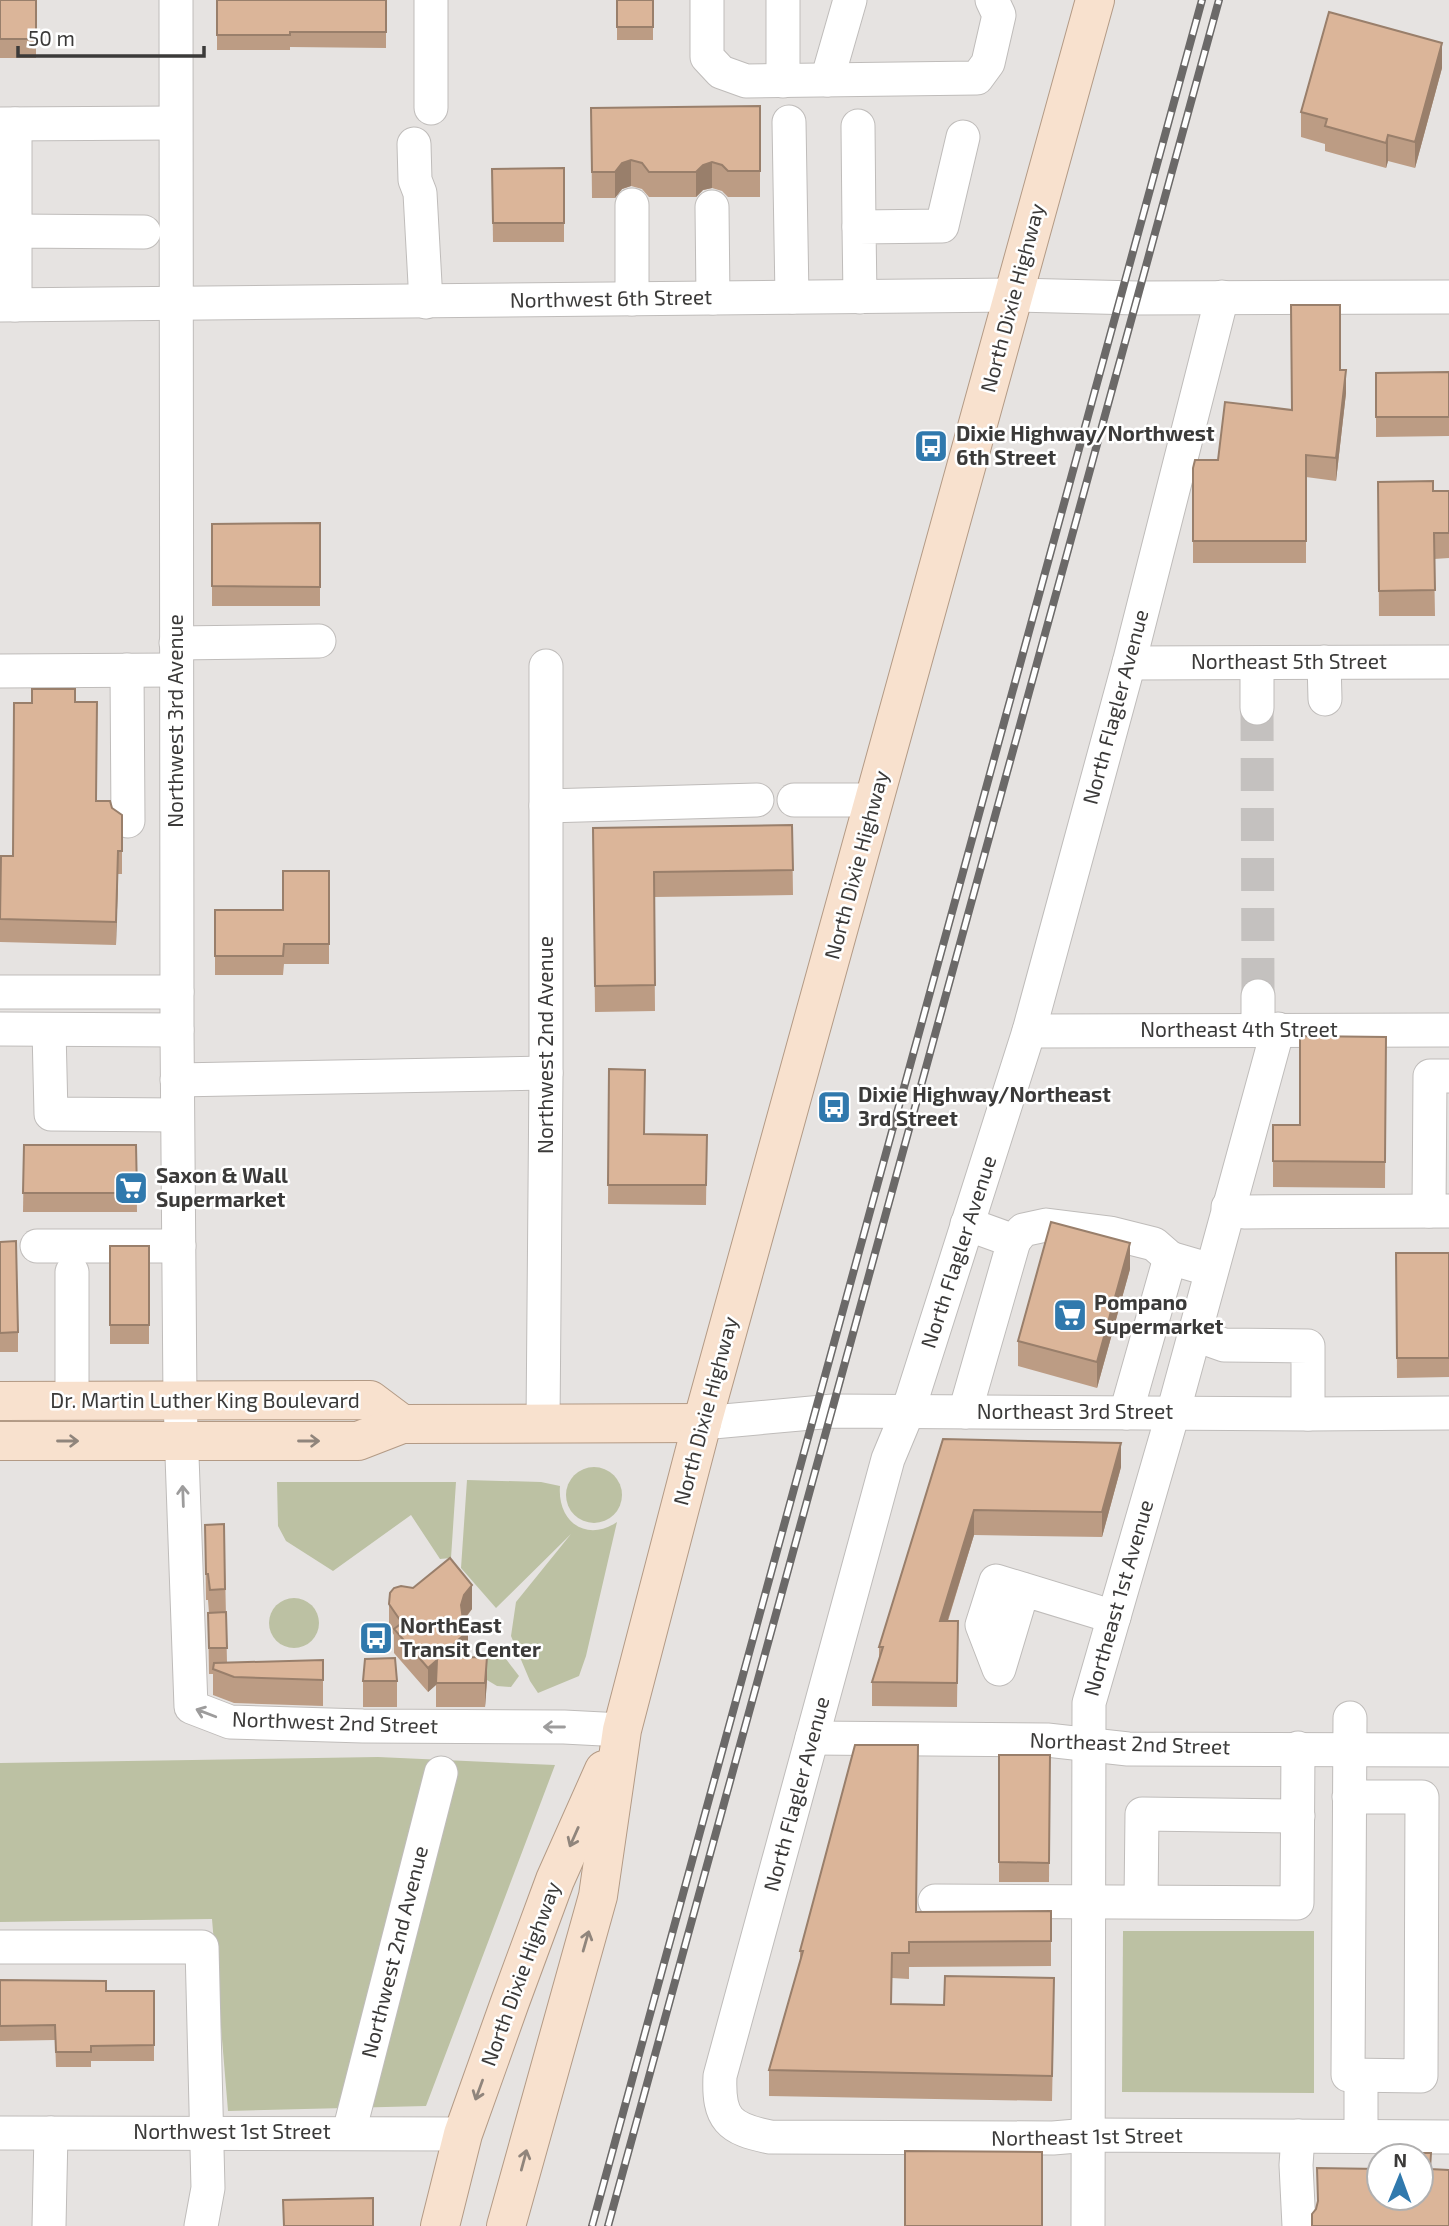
<svg xmlns="http://www.w3.org/2000/svg" width="1449" height="2226" font-family="'Exo 2',sans-serif">
  <rect width="100%" height="100%" fill="#e6e3e1"/>
  <g fill="#bcc1a3">
    <circle cx="594" cy="1495" r="28"/>
    <path d="M467,1480L541,1482L560,1486C557,1521 586,1543 617,1522L586,1656L579,1676L538,1693L530,1681L511,1636L516,1602L571,1534L496,1608L461,1568Z"/>
    <path d="M277,1482H456L451,1558L440,1559L411,1515L333,1571L286,1541L278,1526Z"/>
    <circle cx="294" cy="1623" r="25"/>
    <path d="M499,1650L519,1676L511,1687L497,1686L482,1677L484,1657Z"/>
    <path d="M378,1757L555,1765L426,2106L228,2111L212,1919L0,1922V1763Z"/>
    <path d="M1123,1931H1314V2093L1122,2092Z"/>
  </g>
  <g fill="none" stroke-linecap="round" stroke-linejoin="round">
    <path stroke="#c4c1bf" stroke-width="33" stroke-dasharray="33 17" stroke-linecap="butt" d="M1257,708L1258,996"/>
    <g stroke="#bfbcba" stroke-width="35">
      <g id="minor">
        <path d="M176,0L177,1030L180,1400L191,1707L230,1722L363,1726L564,1727L622,1730"/>
        <path d="M707,0V57L721,72L746,81L977,78L988,63L999,15L992,0"/>
        <path d="M783,0V81"/>
        <path d="M827,80L850,0"/>
        <path d="M431,108V0"/>
        <path d="M789,122L792,297"/>
        <path d="M0,124L175,123"/>
        <path d="M15,124V231"/>
        <path d="M858,126L859,227"/>
        <path d="M414,144L415,180L420,193L426,302"/>
        <path d="M712,207L713,298"/>
        <path d="M860,297L859,227L942,226L963,137"/>
        <path d="M1222,297L1129,663L1029,1031L908,1411L888,1459L720,2076C718,2119 729,2129 770,2137L1053,2138L1089,2135L1449,2137"/>
        <path d="M632,299V205"/>
        <path d="M0,305L1014,295L1137,298L1449,297"/>
        <path d="M15,305V231L144,232"/>
        <path d="M176,643L319,641"/>
        <path d="M1324,662L1325,699"/>
        <path d="M1129,663L1449,662"/>
        <path d="M1257,663V708"/>
        <path d="M127,670L128,821"/>
        <path d="M0,671L176,670"/>
        <path d="M794,800H875"/>
        <path d="M546,806L757,800"/>
        <path d="M0,992H177"/>
        <path d="M0,1029L177,1030"/>
        <path d="M1258,1029V996"/>
        <path d="M49,1030L51,1114L177,1115"/>
        <path d="M1029,1031L1449,1030"/>
        <path d="M177,1080L546,1073"/>
        <path d="M1228,1207L1244,1212L1449,1211"/>
        <path d="M1429,1211L1430,1076H1449"/>
        <path d="M1014,1241L1023,1230L1046,1225L1110,1233L1154,1244L1170,1258"/>
        <path d="M37,1246H179"/>
        <path d="M1193,1334L1224,1345L1308,1346V1414"/>
        <path d="M72,1401V1272"/>
        <path d="M965,1412L1014,1241L967,1224"/>
        <path d="M1126,1413L1170,1258L1211,1270"/>
        <path d="M702,1423L833,1411L1308,1414L1449,1413"/>
        <path d="M543,1424L546,1073V666"/>
        <path d="M1023,1589L999,1669L982,1625L996,1581L1114,1617"/>
        <path d="M812,1738L1047,1740L1128,1749L1449,1750"/>
        <path d="M1349,1797H1422L1421,2076L1348,2075L1350,1718"/>
        <path d="M935,1901L1297,1903L1298,1748"/>
        <path d="M1141,1901L1142,1814L1298,1816"/>
        <path d="M0,1947H202L208,2188L201,2226"/>
        <path d="M349,2132L441,1773"/>
        <path d="M0,2133L463,2134"/>
        <path d="M1298,2136L1296,2165L1299,2226"/>
        <path d="M1361,2136V2076"/>
        <path d="M49,2226L51,2133"/>
        <path d="M1088,2226L1089,1703L1173,1413L1278,1029"/>
      </g>
    </g>
    <g stroke="#b39a85" stroke-width="40">
      <g id="major">
        <path d="M0,1401L370,1400L402,1424"/>
        <path d="M0,1441H358L402,1424L702,1423"/>
        <path d="M440,2226L463,2134L510,2002L555,1880L604,1770"/>
        <path d="M506,2226L598,1896L622,1730L702,1423L1095,0"/>
      </g>
    </g>
    <use href="#minor" stroke="#fff" stroke-width="33"/>
    <use href="#major" stroke="#f8e1ce" stroke-width="38"/>
    <g stroke="#6b6968" stroke-width="8">
      <g id="rail">
        <path d="M592,2226L1202,0"/>
        <path d="M608,2226L1219,0"/>
      </g>
    </g>
    <use href="#rail" stroke="#fff" stroke-width="5" stroke-dasharray="16" stroke-linecap="butt"/>
  </g>
  <g fill="#bc9c84">
    <rect x="0" y="0" width="36" height="58"/>
    <path d="M217,0H386V48L290,47V50H217Z"/>
    <rect x="617" y="0" width="36" height="40"/>
    <path d="M1442,68L1415,168L1388,161L1386,168L1325,151V144L1301,137V112Z"/>
    <path d="M760,106V197H728L722,191L712,188L703,190L696,197H649L642,189L631,186L622,189L615,198H592L591,108Z"/>
    <path d="M564,168V242H493L492,169Z"/>
    <path d="M1340,370L1346,393L1336,481L1306,477V563H1193V468L1218,460L1292,410Z"/>
    <path d="M1449,372V436L1376,437V373Z"/>
    <path d="M1378,482L1433,491H1449V558L1434,559L1435,616H1379Z"/>
    <path d="M320,523V606H212V524Z"/>
    <path d="M75,702L96,801L112,808L122,815V874H118L116,945L0,942V906Z"/>
    <path d="M792,825L793,895L654,897L655,1011L595,1012L593,828Z"/>
    <path d="M329,871V964H284L283,975H215V910H283Z"/>
    <path d="M1386,1037L1385,1188L1273,1187V1125H1300Z"/>
    <path d="M609,1069L645,1134L707,1135L706,1205L608,1204Z"/>
    <path d="M24,1145H136L137,1212H23Z"/>
    <path d="M0,1242L18,1332V1352H0Z"/>
    <rect x="110" y="1246" width="39" height="98"/>
    <path d="M1396,1253H1449V1377L1397,1378Z"/>
    <path d="M1130,1269L1097,1388L1018,1366V1341Z"/>
    <path d="M943,1439L1121,1467L1102,1537L974,1535L948,1621H958L957,1707L872,1706V1682L879,1659V1647Z"/>
    <path d="M224,1524L227,1663L323,1660V1706L234,1703L213,1695V1674H209L208,1613H209L208,1600H206L205,1525Z"/>
    <path d="M389,1604L472,1609L463,1622L468,1655L465,1657L487,1680L485,1707H436V1685L428,1692L394,1653V1635L389,1628Z"/>
    <rect x="363" y="1681" width="34" height="26"/>
    <path d="M999,1755H1050L1049,1882H999Z"/>
    <path d="M1051,1911V1966L909,1967V1979L892,1978L891,2004L944,2005L1054,2003L1052,2101L769,2096V2070L800,1963V1951L916,1912Z"/>
    <path d="M0,1980L106,1991H154V2061H91V2067H56L55,2040L0,2041Z"/>
  </g>
  <g fill="#997f6b">
    <path d="M1442,43V68L1415,168V142Z"/>
    <path d="M1388,135V161L1386,168V143Z"/>
    <path d="M631,160V186L622,189L615,198V172L622,163Z"/>
    <path d="M712,162V188L703,190L696,197V172L703,165Z"/>
    <path d="M1346,370V393L1336,481V458Z"/>
    <path d="M118,851V874L116,945V922Z"/>
    <path d="M1130,1243V1269L1097,1388V1362Z"/>
    <path d="M1121,1443V1467L1102,1537V1512Z"/>
    <path d="M974,1510V1535L940,1645V1621Z"/>
    <path d="M472,1585V1609L464,1619L461,1629V1605L464,1595Z"/>
    <path d="M468,1631V1655L439,1682V1658Z"/>
    <path d="M487,1657V1680L485,1707V1683Z"/>
    <path d="M437,1660V1684L428,1692V1668Z"/>
  </g>
  <g fill="#dbb599" stroke="#997f6b" stroke-width="2">
    <rect x="0" y="0" width="36" height="39"/>
    <path d="M217,0H386V32H290V35H217Z"/>
    <rect x="617" y="0" width="36" height="27"/>
    <path d="M1329,12L1442,43L1415,142L1388,135L1386,143L1325,126L1327,119L1301,112Z"/>
    <path d="M760,106V171H728L722,165L712,162L703,165L696,172H649L642,163L631,160L622,163L615,172H592L591,108Z"/>
    <path d="M564,168V223H493L492,169Z"/>
    <path d="M1291,305H1340V370H1346L1336,458L1306,455V541H1193V468L1195,460H1218L1225,402L1292,410Z"/>
    <path d="M1449,372V417H1376V373Z"/>
    <path d="M1433,481V491H1449V533H1434L1435,590L1379,591L1378,482Z"/>
    <path d="M320,523V587L212,586V524Z"/>
    <path d="M32,689H75V702H97L96,801H110L112,808L122,815V851H118L116,922L0,919L1,856H13L14,703H32Z"/>
    <path d="M792,825L793,870L654,872L655,985L595,986L593,828Z"/>
    <path d="M283,871H329V944H284L283,956H215V910H283Z"/>
    <path d="M1300,1036L1386,1037L1385,1162L1273,1161V1125H1300Z"/>
    <path d="M609,1069L645,1070L644,1134L707,1135L706,1185H608Z"/>
    <path d="M24,1145H136L137,1193H23Z"/>
    <path d="M1051,1222L1130,1243L1097,1362L1018,1341Z"/>
    <path d="M16,1241L18,1332L0,1333V1242Z"/>
    <rect x="110" y="1246" width="39" height="79"/>
    <path d="M1396,1253H1449V1358H1397Z"/>
    <path d="M943,1439L1121,1443L1102,1512L974,1510L940,1621H958L957,1683L872,1682L883,1647H879Z"/>
    <path d="M224,1524L225,1589L210,1590L208,1574H206L205,1525Z"/>
    <path d="M450,1558L472,1585L464,1595L461,1605L463,1620L468,1631L439,1658L487,1657L485,1683H436L437,1660L428,1668L394,1629L402,1623L389,1604L390,1593L394,1588L401,1586L413,1588Z"/>
    <path d="M226,1612L227,1648H209L208,1613Z"/>
    <path d="M395,1658L397,1681H363L365,1659Z"/>
    <path d="M323,1660V1680L234,1677L213,1669L214,1663Z"/>
    <path d="M855,1745H918L916,1912L1051,1911V1941L909,1942V1953H892L891,2004L944,2005L945,1976L1054,1978L1052,2076L769,2070L803,1951H800Z"/>
    <path d="M999,1755H1050L1049,1863L999,1862Z"/>
    <path d="M0,1980L106,1981V1991H154V2045L91,2046V2052H56L55,2025L0,2026Z"/>
    <path d="M905,2151L1042,2152V2226H905Z"/>
    <path d="M1401,2153H1431L1430,2169L1449,2170V2226H1312V2214L1316,2209L1318,2201L1317,2168L1379,2169V2198H1421V2156H1401Z"/>
    <path d="M373,2198V2226H284L283,2200Z"/>
  </g>
  <defs><path id="oneway-shaft" d="M-6 0H5M1.5-3L5.5 0L1.5 3" fill="none" stroke-width="1.6" stroke-linecap="round" stroke-linejoin="round" transform="scale(1.75)"/></defs>
  <g stroke="#90857c">
    <use href="#oneway-shaft" transform="translate(68 1441)"/>
    <use href="#oneway-shaft" transform="translate(309 1441)"/>
    <use href="#oneway-shaft" transform="translate(574 1837) rotate(114)"/>
    <use href="#oneway-shaft" transform="translate(586 1941) rotate(-74)"/>
    <use href="#oneway-shaft" transform="translate(479 2090) rotate(110)"/>
    <use href="#oneway-shaft" transform="translate(524 2160) rotate(-75)"/>
  </g>
  <g stroke="#9d9c9c">
    <use href="#oneway-shaft" transform="translate(183 1496) rotate(-92)"/>
    <use href="#oneway-shaft" transform="translate(206 1713) rotate(-159)"/>
    <use href="#oneway-shaft" transform="translate(554 1727) rotate(180)"/>
  </g>
  <defs>
    <g id="bus-square" transform="scale(1.75)"><rect x="-9" y="-9" width="18" height="18" rx="4" fill="#3079ad" stroke="#fff"/><path d="M-5-6H5V4H4V6H2V4H-2V6H-4V4H-5ZM-3.5-4V0h7V-4ZM-3.5 1.2v1.5H-2V1.2ZM2 1.2v1.5H3.5V1.2Z" fill="#fff"/></g>
    <g id="supermarket-square" transform="scale(1.75)"><rect x="-9" y="-9" width="18" height="18" rx="4" fill="#3079ad" stroke="#fff"/><path d="M-6-5.5h2.5l.6 2H6L4.5 2H-2.5L-4.4-4H-6ZM-1.5 3.2a1.3 1.3 0 1 0 .1 0ZM3 3.2a1.3 1.3 0 1 0 .1 0Z" fill="#fff"/></g>
  </defs>
  <g fill-rule="evenodd">
    <use href="#bus-square" x="931" y="446"/>
    <use href="#bus-square" x="834" y="1107"/>
    <use href="#supermarket-square" x="131" y="1188"/>
    <use href="#supermarket-square" x="1070" y="1315"/>
    <use href="#bus-square" x="376" y="1638"/>
  </g>
  <g text-anchor="middle" stroke-width="5" stroke-linejoin="round" paint-order="stroke">
    <g font-size="21" fill="#3b3a39" stroke="#fff">
      <text transform="translate(1013 298) rotate(-75)" y="7">North Dixie Highway</text>
      <text transform="translate(611 299) rotate(-1)" y="7">Northwest 6th Street</text>
      <text x="1289" y="669">Northeast 5th Street</text>
      <text transform="translate(1116 707) rotate(-75)" y="7">North Flagler Avenue</text>
      <text transform="translate(176 721) rotate(-90)" y="7">Northwest 3rd Avenue</text>
      <text transform="translate(857 865) rotate(-75)" y="7">North Dixie Highway</text>
      <text x="1239" y="1037">Northeast 4th Street</text>
      <text transform="translate(546 1045) rotate(-90)" y="7">Northwest 2nd Avenue</text>
      <text transform="translate(959 1252) rotate(-72)" y="7">North Flagler Avenue</text>
      <text x="205" y="1408">Dr. Martin Luther King Boulevard</text>
      <text transform="translate(706 1411) rotate(-75)" y="7">North Dixie Highway</text>
      <text x="1075" y="1419">Northeast 3rd Street</text>
      <text transform="translate(1119 1598) rotate(-74)" y="7">Northeast 1st Avenue</text>
      <text transform="translate(335 1723) rotate(2)" y="7">Northwest 2nd Street</text>
      <text transform="translate(1130 1744) rotate(2)" y="7">Northeast 2nd Street</text>
      <text transform="translate(797 1794) rotate(-75)" y="7">North Flagler Avenue</text>
      <text transform="translate(395 1952) rotate(-76)" y="7">Northwest 2nd Avenue</text>
      <text transform="translate(521 1974) rotate(-70)" y="7">North Dixie Highway</text>
      <text x="232" y="2139">Northwest 1st Street</text>
      <text transform="translate(1087 2137) rotate(-1)" y="7">Northeast 1st Street</text>
    </g>
    <g font-size="21" font-weight="bold" fill="#3b3a39" stroke="#fff" text-anchor="start">
      <text x="956" y="441">Dixie Highway/Northwest<tspan x="956" dy="24">6th Street</tspan></text>
      <text x="858" y="1102">Dixie Highway/Northeast<tspan x="858" dy="24">3rd Street</tspan></text>
      <text x="156" y="1183">Saxon &amp; Wall<tspan x="156" dy="24">Supermarket</tspan></text>
      <text x="1094" y="1310">Pompano<tspan x="1094" dy="24">Supermarket</tspan></text>
      <text x="400" y="1633">NorthEast<tspan x="400" dy="24">Transit Center</tspan></text>
    </g>
  </g>
  <g transform="translate(1400 2177) rotate(1)"><circle r="33" fill="#ffffff" stroke="#b1b0b0" stroke-width="2"/>
  <path d="M0-5L12 26L0 18L-12 26Z" fill="#3079ad"/>
  <text y="-10" font-size="19" font-weight="bold" text-anchor="middle" fill="#3b3a39">N</text>
  </g>
  <path d="M18 46v10h186v-10" fill="none" stroke="#3b3a39" stroke-width="3.5"/>
  <text x="28" y="46" font-size="21" fill="#3b3a39" stroke="#ffffff" stroke-width="5" paint-order="stroke">50 m</text>
</svg>
